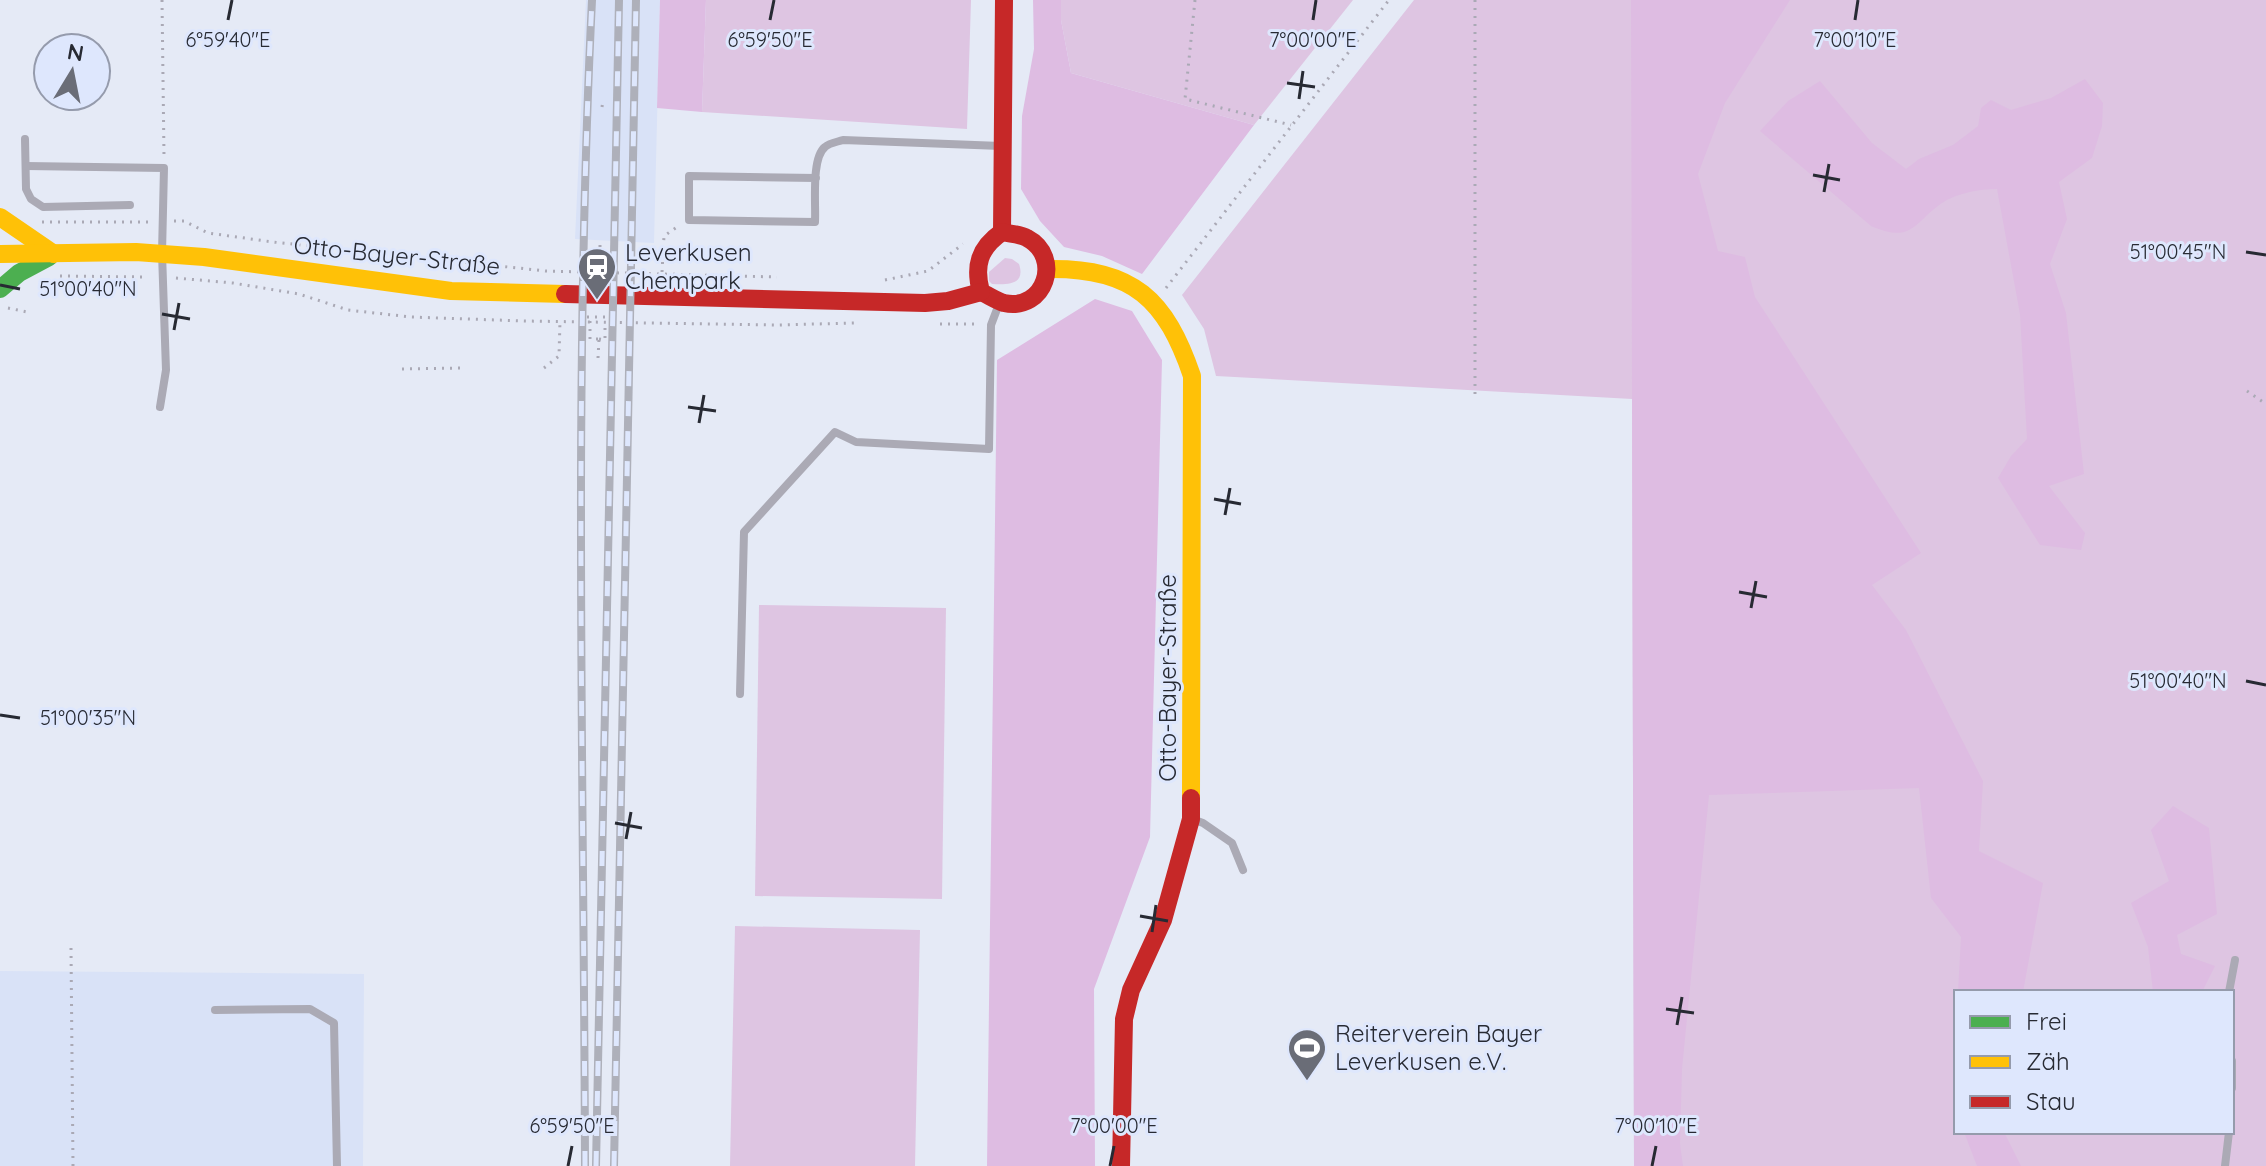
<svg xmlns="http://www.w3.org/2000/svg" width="2266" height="1166" font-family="Quicksand,sans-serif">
  <rect width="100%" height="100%" fill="#e5eaf6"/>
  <g fill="#d9e2f7">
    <path d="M586,0H660L654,243L575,239Z"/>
    <path d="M0,971L364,974L363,1166H0Z"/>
  </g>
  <g fill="#dec5e2" fill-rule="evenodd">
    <path d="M706,0H971L967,129L702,112Z"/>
    <path d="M1061,0H1353L1254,125L1071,73L1061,20Z"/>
    <path d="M1414,0H2266V1166H1634L1632,399L1216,376L1204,329L1182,295ZM1956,992H2232V1132H1956Z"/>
    <path d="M1005,258L1012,259L1019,264C1026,285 1007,285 992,284L989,281V272Z"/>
    <path d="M759,605L946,608L942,899L755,896Z"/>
    <path d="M735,926L920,930L915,1166H730Z"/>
  </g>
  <g fill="#debce2">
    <path d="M660,0H706L702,112L657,108Z"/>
    <path d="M1033,0H1061V20L1071,73L1254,125L1142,274L1102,256L1064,247L1040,221L1021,189L1022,116L1034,49Z"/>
    <path d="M1631,0H1790L1725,103L1698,174L1718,251L1745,257L1755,297L1921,553L1872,585L1906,630L1983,781L1979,851L2043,883L2023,992H1958L1961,937L1931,898L1919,788L1709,795L1682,1069L1680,1144L1683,1166H1634Z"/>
    <path d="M2085,79L2103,103L2102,126L2092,158L2059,182L2067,219L2050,264L2066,313L2084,474L2049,486L2085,533L2081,550L2040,545L1998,478L2011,456L2027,439L2020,314L1997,189C1980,189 1957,193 1942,203C1913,223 1913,244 1871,226L1760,131L1788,101L1820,81L1872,143L1906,169L1919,159L1953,145L1978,126L1981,108L1991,100L2011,110L2051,98Z"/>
    <path d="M1095,299L1132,311L1162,360L1150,837L1094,989L1095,1166H987L997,360Z"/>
    <path d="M2173,806L2209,828L2217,914L2177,935L2181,954L2215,966L2202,992H2153L2148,947L2131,903L2169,881L2151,830Z"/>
    <path d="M1964,1132H2004L2021,1166H1977Z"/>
  </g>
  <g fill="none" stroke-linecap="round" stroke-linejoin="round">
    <g stroke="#aaa9b5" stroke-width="3" stroke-dasharray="2 6" stroke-linecap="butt">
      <path d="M162,0L164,156"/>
      <path d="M1195,0L1185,99L1291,125"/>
      <path d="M602,107L603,101"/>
      <path d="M174,221H184L208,233L273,242L546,271L777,277"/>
      <path d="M42,222H151"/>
      <path d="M600,271V244"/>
      <path d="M662,272L664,236L680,225"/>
      <path d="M60,276L148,277"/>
      <path d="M176,278L233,283L299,294L348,310L411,317L525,321L777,325L856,323"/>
      <path d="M885,280L928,271L963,244"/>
      <path d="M1166,288L1389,0"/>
      <path d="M8,308L27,312"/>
      <path d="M587,317H609"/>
      <path d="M590,321V339H599"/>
      <path d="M940,324H976"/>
      <path d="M599,339L605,340V322"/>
      <path d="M598,358L599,339"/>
      <path d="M544,368L559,356L560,321"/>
      <path d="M402,369L460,368"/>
      <path d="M2247,391L2266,404"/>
      <path d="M1475,394V0"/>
      <path d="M71,948L73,1166"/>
    </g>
    <g stroke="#abaab5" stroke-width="8">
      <path d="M25,139L26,189L31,199L43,207L130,205"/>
      <path d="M26,166L164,168L162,253L166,370L160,407"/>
      <path d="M816,178L689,176V220L815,222C816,204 811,158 825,147C829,143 837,142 843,140L1001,146"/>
      <path d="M740,694L744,532L835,432L856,442L989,449L991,325L999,304"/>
      <path d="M1192,819L1203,823L1232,843L1243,870"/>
      <path d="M2229,992L2235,960"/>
      <path d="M215,1010L310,1009L334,1023L337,1166"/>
      <path d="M2232,1061V1088"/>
      <path d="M2225,1166L2229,1132"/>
    </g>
    <path stroke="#4caf50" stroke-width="18" d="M0,289L19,273L49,257"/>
    <g stroke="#ffc107" stroke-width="18">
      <path d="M0,217L54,254"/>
      <path d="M0,254L136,252L204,257L451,291L565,294"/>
      <path d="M1049,269C1134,268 1166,300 1192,376L1191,798"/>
    </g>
    <g stroke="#c62828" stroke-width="18">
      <path d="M1002,232L1004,0"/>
      <path d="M1002,232C1010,234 1020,234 1027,238C1063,257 1045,312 1004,303C997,301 988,295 981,292C974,266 979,248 1002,232Z"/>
      <path d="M565,294L925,303L948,301L981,292"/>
      <path d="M1121,1166L1124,1019L1131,990L1163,920L1191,819V798"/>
    </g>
    <g stroke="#aeb0ba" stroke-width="8">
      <g id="rail">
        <path d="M585,1166C584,777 573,388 592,0"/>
        <path d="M596,1166L619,0"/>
        <path d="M614,1166L636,0"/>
      </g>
    </g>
    <use href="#rail" stroke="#dee7fd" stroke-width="5" stroke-dasharray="15" stroke-linecap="butt"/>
  </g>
  <path fill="none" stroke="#272a33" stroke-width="3" d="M228,20L232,0M770,20L774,0M1313,20L1316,0M1855,20L1858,0M1287,83L1315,87M1299,99L1303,71M1813,175L1840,180M1824,192L1829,164M2246,252L2266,255M0,285L20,289M162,314L190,319M174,330L179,303M688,407L716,411M699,423L704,395M1214,499L1241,504M1225,515L1230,488M1739,592L1767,597M1751,608L1756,581M2246,681L2266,685M0,715L20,718M615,823L642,828M626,839L631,812M1140,916L1168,921M1152,932L1156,905M1666,1009L1694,1013M1677,1025L1682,997M568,1166L572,1146M1110,1166L1114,1146M1652,1166L1656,1146"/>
  <defs>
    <g id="station-pin" transform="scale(2)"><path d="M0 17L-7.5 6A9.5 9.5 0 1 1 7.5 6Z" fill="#6a6d77" stroke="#dee7fd"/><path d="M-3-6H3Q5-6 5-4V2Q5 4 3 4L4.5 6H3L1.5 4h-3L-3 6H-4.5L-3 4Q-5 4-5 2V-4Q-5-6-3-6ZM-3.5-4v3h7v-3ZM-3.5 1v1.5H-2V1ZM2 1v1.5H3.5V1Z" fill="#fff"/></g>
    <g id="stadium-pin" transform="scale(2)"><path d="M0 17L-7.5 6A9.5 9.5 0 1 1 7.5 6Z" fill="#6a6d77" stroke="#dee7fd"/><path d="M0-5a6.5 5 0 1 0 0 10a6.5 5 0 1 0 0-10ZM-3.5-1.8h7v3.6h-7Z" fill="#fff"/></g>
  </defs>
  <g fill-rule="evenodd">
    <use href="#station-pin" x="597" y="267"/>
    <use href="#stadium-pin" x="1307" y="1048"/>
  </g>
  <g text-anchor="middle" stroke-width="6" stroke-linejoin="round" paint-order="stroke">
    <g font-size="24" fill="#272a33" stroke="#dee7fd" text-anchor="start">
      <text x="625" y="261">Leverkusen<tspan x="625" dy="28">Chempark</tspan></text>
      <text x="1335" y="1042">Reiterverein Bayer<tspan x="1335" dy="28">Leverkusen e.V.</tspan></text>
    </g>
    <g font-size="24" fill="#272a33" stroke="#dee7fd">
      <text transform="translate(397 256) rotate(6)" y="8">Otto-Bayer-Straße</text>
      <text transform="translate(1168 678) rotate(-90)" y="8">Otto-Bayer-Straße</text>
    </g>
  </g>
  <g font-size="20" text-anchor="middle" fill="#272a33" stroke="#dee7fd" stroke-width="6" stroke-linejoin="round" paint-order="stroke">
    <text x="228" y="47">6°59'40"E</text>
    <text x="770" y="47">6°59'50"E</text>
    <text x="1313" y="47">7°00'00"E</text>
    <text x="1855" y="47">7°00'10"E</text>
    <text x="2178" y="259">51°00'45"N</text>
    <text x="88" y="296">51°00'40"N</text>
    <text x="2178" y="688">51°00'40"N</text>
    <text x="88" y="725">51°00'35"N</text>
    <text x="572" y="1133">6°59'50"E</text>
    <text x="1114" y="1133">7°00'00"E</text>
    <text x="1656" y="1133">7°00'10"E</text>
  </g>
  <rect x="1954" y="990" width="280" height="144" fill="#dee7fd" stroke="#959bac" stroke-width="2"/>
  <rect x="1970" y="1016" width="40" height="12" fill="#4caf50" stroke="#959bac" stroke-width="2"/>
  <text x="2026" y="1030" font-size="24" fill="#272a33">Frei</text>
  <rect x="1970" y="1056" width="40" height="12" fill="#ffc107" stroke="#959bac" stroke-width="2"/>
  <text x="2026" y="1070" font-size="24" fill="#272a33">Zäh</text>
  <rect x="1970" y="1096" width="40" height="12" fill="#c62828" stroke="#959bac" stroke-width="2"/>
  <text x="2026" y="1110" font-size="24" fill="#272a33">Stau</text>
  <g transform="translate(72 72) rotate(10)"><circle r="38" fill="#dee7fd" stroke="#959bac" stroke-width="2"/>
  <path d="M0-6L14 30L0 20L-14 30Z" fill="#6a6d77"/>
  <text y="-12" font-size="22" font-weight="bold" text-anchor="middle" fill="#272a33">N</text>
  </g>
</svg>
